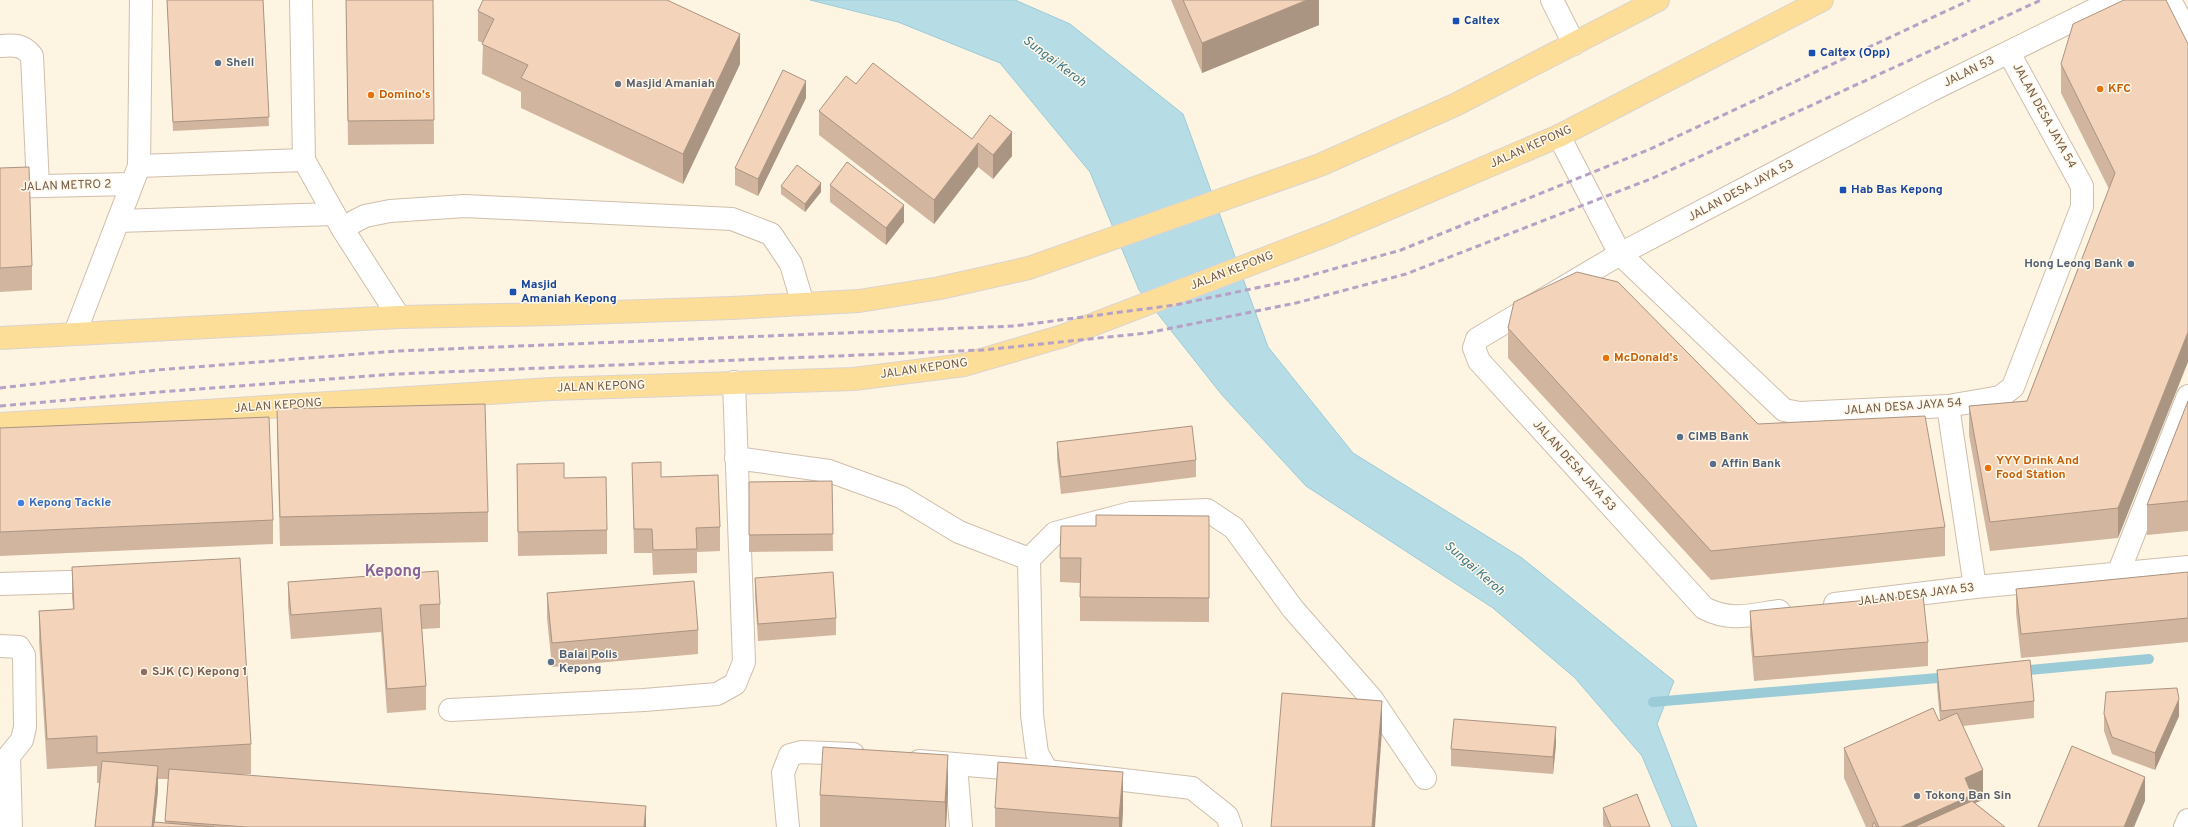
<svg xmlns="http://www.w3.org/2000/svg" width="2188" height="827" viewBox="0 0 2188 827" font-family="Overpass,sans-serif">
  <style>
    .water { fill: #b6dce6; stroke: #9ccbd8 }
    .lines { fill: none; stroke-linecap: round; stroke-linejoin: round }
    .stream { stroke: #9ccbd8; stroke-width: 10 }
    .minor-casing { stroke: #d0beac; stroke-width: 24 }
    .major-casing { stroke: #dbd4cf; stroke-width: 24 }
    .minor { stroke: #fff; stroke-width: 22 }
    .major { stroke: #fdde99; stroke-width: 22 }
    .rail { stroke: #b7a1c6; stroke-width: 3; stroke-dasharray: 6 4; stroke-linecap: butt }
    .wall { fill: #d1b59f; fill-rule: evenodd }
    .shaded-wall { fill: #aa9482 }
    .building { fill: #f3d3b9; stroke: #aa9482 }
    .transit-dot { fill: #1a4fb4; stroke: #fff8e9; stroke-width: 1.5 }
    .service-dot { fill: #5c6f8a; stroke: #fff8e9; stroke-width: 1.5 }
    .worship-dot { fill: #6b7280; stroke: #fff8e9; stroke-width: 1.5 }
    .food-dot { fill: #e8710a; stroke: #fff8e9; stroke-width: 1.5 }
    .shop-dot { fill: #3f7fe0; stroke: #fff8e9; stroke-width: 1.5 }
    .education-dot { fill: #8d6e63; stroke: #fff8e9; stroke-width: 1.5 }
    .labels { text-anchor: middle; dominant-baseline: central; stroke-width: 3; stroke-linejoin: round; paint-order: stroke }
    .transit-label { font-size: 12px; font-weight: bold; fill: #164399; stroke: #fff8e9; text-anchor: start }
    .service-label { font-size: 12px; font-weight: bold; fill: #4e5e75; stroke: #fff8e9; text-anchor: start }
    .street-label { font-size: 12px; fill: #755b48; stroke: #fff8e9 }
    .worship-label { font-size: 12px; font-weight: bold; fill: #5b616d; stroke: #fff8e9; text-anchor: start }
    .food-label { font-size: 12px; font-weight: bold; fill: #c56008; stroke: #fff8e9; text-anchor: start }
    .shop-label { font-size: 12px; font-weight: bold; fill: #366cbe; stroke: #fff8e9; text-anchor: start }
    .education-label { font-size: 12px; font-weight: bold; fill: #785e54; stroke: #fff8e9; text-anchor: start }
    .water-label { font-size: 13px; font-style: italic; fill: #417989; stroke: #fff8e9 }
    .district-label { font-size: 16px; font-weight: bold; fill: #8a6398; stroke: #fff8e9 }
  </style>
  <rect width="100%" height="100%" fill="#fdf4e2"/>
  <polygon class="water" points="810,0 1015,0 1070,24 1183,114 1268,347 1353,453 1522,558 1674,681 1657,724 1697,827 1672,827 1642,756 1575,678 1493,608 1306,486 1222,395 1139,290 1090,172 1000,63 898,22"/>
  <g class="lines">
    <g class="stream">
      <polyline points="2018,671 2149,659"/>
      <polyline points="1653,702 1950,677"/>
    </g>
    <defs>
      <g id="minor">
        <polyline points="301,0 304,160"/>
        <polyline points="1552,0 1574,44"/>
        <polyline points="2170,0 2188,34"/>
        <path d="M0,46C14,45 23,44 32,56L38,186"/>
        <polyline points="1559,136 1620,254 1784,410 1800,413 1948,406 2000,397 2013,387 2082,207 2082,186 2009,53"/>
        <polyline points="139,166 141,0"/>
        <polyline points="0,187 131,184"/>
        <polyline points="118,221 334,214"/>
        <polyline points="342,228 365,216 390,211 465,206 732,219 771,234 791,264 803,304"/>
        <polyline points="75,333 139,166 304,160 342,228 399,317"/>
        <polyline points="1948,406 1975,587"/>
        <polyline points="736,458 829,471 901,497 959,532 1029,559 1032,715 1037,753 1047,771 1192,788 1227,816 1231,827"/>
        <polyline points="1029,559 1055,533 1131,513 1207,510 1234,528 1293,609 1372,699 1425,778"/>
        <polyline points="2118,574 2188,396"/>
        <polyline points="0,584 101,581"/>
        <polyline points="1835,604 1975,587 2188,567"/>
        <path d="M1779,611C1750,615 1731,622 1704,608L1479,361L1474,348L1477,339L1620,254L1930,91L2114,0"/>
        <polyline points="0,646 19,647 24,655 25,727 22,740 9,756 11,827"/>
        <polyline points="450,710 644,700 717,694 735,684 744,662 734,382"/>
        <polyline points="919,761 1028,770"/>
        <polyline points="956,765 961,827"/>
        <polyline points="788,827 783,773 790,755 801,752 853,754"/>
        <polyline points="2185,827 2188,820"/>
      </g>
      <g id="major">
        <polyline points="0,338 399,317 554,314 732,308 859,301 940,288 1029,268 1320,165 1455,105 1658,0"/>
        <polyline points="0,424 551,389 854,379 964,365 1063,336 1329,234 1559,136 1822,0"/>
      </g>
    </defs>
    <use href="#minor" class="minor-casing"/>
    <use href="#major" class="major-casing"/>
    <use href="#minor" class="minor"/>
    <use href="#major" class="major"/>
    <g class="rail">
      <polyline points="0,388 157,370 397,351 1014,326 1175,305 1294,280 1401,250 1648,150 1970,0"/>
      <polyline points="0,406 159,392 396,374 983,350 1147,333 1296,303 1406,274 1653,178 2041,0"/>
    </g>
  </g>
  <g class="wall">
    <polygon points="167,0 263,0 269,126 173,131"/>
    <polygon points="346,0 433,0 434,144 348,145"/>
    <polygon points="1171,0 1319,0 1319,25 1202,73"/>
    <polygon points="2124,0 2118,538 1990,551 1969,435 1969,406 2027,401 2109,189 2061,93 2061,64"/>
    <polygon points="478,11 740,64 683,184 521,108 521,92 482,74 483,43 478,41"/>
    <polygon points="806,98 758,196 735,185 735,168"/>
    <polygon points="819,111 972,139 1012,156 993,179 978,167 934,224 819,135"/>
    <polygon points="0,168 32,266 32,290 0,292"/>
    <polygon points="830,185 904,222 886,245 830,202"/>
    <polygon points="781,186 821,192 805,212 781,194"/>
    <polygon points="1508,328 1758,424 1945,527 1945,556 1711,580 1508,358"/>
    <polygon points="2188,401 2188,531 2147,535 2147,505"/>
    <polygon points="277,409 488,512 488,542 280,546 277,439"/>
    <polygon points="0,428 273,520 273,544 0,556"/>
    <polygon points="1057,442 1196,460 1196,477 1061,494 1057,459"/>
    <polygon points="632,463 661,477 720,527 720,551 697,552 697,573 653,575 652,553 634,553"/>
    <polygon points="517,464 564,478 607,530 607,554 518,556"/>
    <polygon points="832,481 833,551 749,552 749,482"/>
    <polygon points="1209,516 1209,622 1080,621 1080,583 1060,582 1060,558 1096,526"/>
    <path d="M72,567L251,744V774L237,775L646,827H95L100,783H97V766L47,769L39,641V611L73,609L72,597ZM158,779H168L165,823L155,822L158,790Z"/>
    <polygon points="2188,572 2188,642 2021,658 2016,613 2016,589"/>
    <polygon points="755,578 836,618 836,635 758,641 755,595"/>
    <polygon points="288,582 440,604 440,628 422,629 426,686 426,710 387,713 381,632 291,639 288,606"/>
    <polygon points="547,593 698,630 698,654 552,667 547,618"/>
    <polygon points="1750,611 1928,642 1928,666 1754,681 1750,635"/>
    <polygon points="1937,670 2034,701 2034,718 1963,726 1983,800 1975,803 2005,827 1866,827 1844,778 1844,748 1940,720 1937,687"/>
    <polygon points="2104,714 2179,716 2155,770 2112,754 2104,731"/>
    <polygon points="1556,744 1553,774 1451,766 1451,749"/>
    <polygon points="948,792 946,827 820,827 820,795"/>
    <polygon points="995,808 1123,809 1122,827 995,827"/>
    <polygon points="1603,808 1650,827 1604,827 1603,825"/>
  </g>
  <g class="shaded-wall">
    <polygon points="1307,0 1319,0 1319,25 1202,73 1202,43"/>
    <polygon points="740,34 740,64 683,184 683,154"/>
    <polygon points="806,81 806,98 758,196 758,179"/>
    <polygon points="1012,132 1012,156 993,179 993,155"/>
    <polygon points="978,143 978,167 934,224 934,200"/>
    <polygon points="821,183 821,192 805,212 805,204"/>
    <polygon points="904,205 904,222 886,245 886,228"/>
    <polygon points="2188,332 2188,362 2118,538 2118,508"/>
    <polygon points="2179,699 2179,716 2155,770 2155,753"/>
    <polygon points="1382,701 1382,731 1375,827 1372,827"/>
    <polygon points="1556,727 1556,744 1553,774 1553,757"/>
    <polygon points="948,755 948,792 946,827 945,827 945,802"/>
    <polygon points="158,766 158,790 154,827 152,827"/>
    <polygon points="1983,770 1983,800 1972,804 1967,827 1901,827 1965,778"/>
    <polygon points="1123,772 1123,809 1122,827 1119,827 1119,818"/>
    <polygon points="2145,777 2145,801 2134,827 2124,827"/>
    <polygon points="646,806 646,827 644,827"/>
  </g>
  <g class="building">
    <polygon points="167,0 263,0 269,117 173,122"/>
    <polygon points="346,0 433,0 434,120 348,121"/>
    <polygon points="483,0 667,0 740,34 683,154 521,78 528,65 482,44 494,19 478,11"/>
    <polygon points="1183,0 1307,0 1202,43"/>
    <polygon points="2124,0 2166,0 2188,44 2188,332 2118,508 1990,522 1969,406 2027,401 2115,173 2061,64 2073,24"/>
    <polygon points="873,63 972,139 990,115 1012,132 993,155 978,143 934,200 819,111 846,76 856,84"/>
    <polygon points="783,70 806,81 758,179 735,168"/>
    <polygon points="847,162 904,205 886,228 830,185"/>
    <polygon points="797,165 821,183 805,204 781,186"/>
    <polygon points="29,167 32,266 0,268 0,168"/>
    <polygon points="1577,272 1618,282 1758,424 1925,416 1945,527 1711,551 1508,328 1514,302"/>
    <polygon points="2188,401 2188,501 2147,505"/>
    <polygon points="485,404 488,512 280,517 277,409"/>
    <polygon points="269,417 273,520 0,532 0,428"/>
    <polygon points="1192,426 1196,460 1061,477 1057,442"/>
    <polygon points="661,462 661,477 718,475 720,527 696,528 697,549 653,550 652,529 634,529 632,463"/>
    <polygon points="564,463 564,478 606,477 607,530 518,532 517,464"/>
    <polygon points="832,481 833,534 749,535 749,482"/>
    <polygon points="1096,515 1209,516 1209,598 1080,597 1081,558 1060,558 1061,526 1096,526"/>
    <polygon points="240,558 251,744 97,753 97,736 47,739 39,611 74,609 72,567"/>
    <polygon points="438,571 440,604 420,605 426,686 387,689 381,608 291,615 288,582"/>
    <polygon points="833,572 836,618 758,624 755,578"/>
    <polygon points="2188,572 2188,618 2021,634 2016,589"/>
    <polygon points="694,581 698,630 552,643 547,593"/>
    <polygon points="1923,595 1928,642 1754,657 1750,611"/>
    <polygon points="2030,660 2034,701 1941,711 1937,670"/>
    <polygon points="2177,688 2179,699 2155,753 2112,737 2104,714 2106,692"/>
    <polygon points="1282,693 1382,701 1372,827 1271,827"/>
    <polygon points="1933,708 1939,721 1957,713 1983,770 1965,778 1972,795 1901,827 1879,827 1844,748"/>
    <polygon points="1454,719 1556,727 1553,757 1451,749"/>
    <polygon points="2072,746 2145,777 2124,827 2038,827"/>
    <polygon points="823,747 948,755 945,802 820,795"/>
    <polygon points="102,761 158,766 152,827 95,827"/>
    <polygon points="998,762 1123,772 1119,818 995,808"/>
    <polygon points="169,769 646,806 644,827 246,827 165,821"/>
    <polygon points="1637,794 1650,827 1611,827 1603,808"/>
    <polygon points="1972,801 2005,827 1914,827"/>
    <polygon points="154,822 214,827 153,827"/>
    <polygon points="1874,822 1877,827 1872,827"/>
  </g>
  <g class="transit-dot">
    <rect x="1452" y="17" width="8" height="8" rx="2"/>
    <rect x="1808" y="49" width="8" height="8" rx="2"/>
    <rect x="1839" y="186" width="8" height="8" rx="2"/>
    <rect x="509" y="288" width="8" height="8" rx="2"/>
  </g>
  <g class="service-dot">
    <circle cx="218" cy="63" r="4"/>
    <circle cx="2131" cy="264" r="4"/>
    <circle cx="1680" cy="437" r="4"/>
    <circle cx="1713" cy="464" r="4"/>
    <circle cx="551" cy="662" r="4"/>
  </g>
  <g class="worship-dot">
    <circle cx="618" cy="84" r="4"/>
    <circle cx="1917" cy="796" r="4"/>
  </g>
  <g class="food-dot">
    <circle cx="2100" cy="89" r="4"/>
    <circle cx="371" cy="95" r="4"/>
    <circle cx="1606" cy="358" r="4"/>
    <circle cx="1988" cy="468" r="4"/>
  </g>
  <circle class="shop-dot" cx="21" cy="503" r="4"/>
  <circle class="education-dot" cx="144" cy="672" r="4"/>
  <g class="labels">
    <g class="transit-label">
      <text x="1464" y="21">Caltex</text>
      <text x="1820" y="53">Caltex (Opp)</text>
      <text x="1851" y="190">Hab Bas Kepong</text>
      <text x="521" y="285">Masjid<tspan x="521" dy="14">Amaniah Kepong</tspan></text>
    </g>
    <g class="service-label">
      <text x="226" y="63">Shell</text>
      <text x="2123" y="264" text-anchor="end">Hong Leong Bank</text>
      <text x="1688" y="437">CIMB Bank</text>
      <text x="1721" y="464">Affin Bank</text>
      <text x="559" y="655">Balai Polis<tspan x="559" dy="14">Kepong</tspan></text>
    </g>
    <g class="street-label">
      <text transform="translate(1969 72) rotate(-26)">JALAN 53</text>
      <text transform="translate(2044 116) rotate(61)">JALAN DESA JAYA 54</text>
      <text transform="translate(1531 147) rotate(-24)">JALAN KEPONG</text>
      <text transform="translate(66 186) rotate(-2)">JALAN METRO 2</text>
      <text transform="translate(1741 191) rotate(-28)">JALAN DESA JAYA 53</text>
      <text transform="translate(1232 271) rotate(-21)">JALAN KEPONG</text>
      <text transform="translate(924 369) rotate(-8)">JALAN KEPONG</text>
      <text transform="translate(601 387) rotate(-2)">JALAN KEPONG</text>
      <text transform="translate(278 406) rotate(-4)">JALAN KEPONG</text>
      <text transform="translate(1903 407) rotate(-4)">JALAN DESA JAYA 54</text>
      <text transform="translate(1574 466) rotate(48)">JALAN DESA JAYA 53</text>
      <text transform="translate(1916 595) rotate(-7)">JALAN DESA JAYA 53</text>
    </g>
    <g class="worship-label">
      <text x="626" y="84">Masjid Amaniah</text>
      <text x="1925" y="796">Tokong Ban Sin</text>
    </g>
    <g class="food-label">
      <text x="2108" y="89">KFC</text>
      <text x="379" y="95">Domino's</text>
      <text x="1614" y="358">McDonald's</text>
      <text x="1996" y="461">YYY Drink And<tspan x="1996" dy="14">Food Station</tspan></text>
    </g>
    <g class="shop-label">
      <text x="29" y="503">Kepong Tackle</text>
    </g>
    <g class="education-label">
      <text x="152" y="672">SJK (C) Kepong 1</text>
    </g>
    <g class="water-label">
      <text transform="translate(1054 62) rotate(37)">Sungai Keroh</text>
      <text transform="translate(1474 569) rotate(41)">Sungai Keroh</text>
    </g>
    <g class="district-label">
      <text x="393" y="572">Kepong</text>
    </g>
  </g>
</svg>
